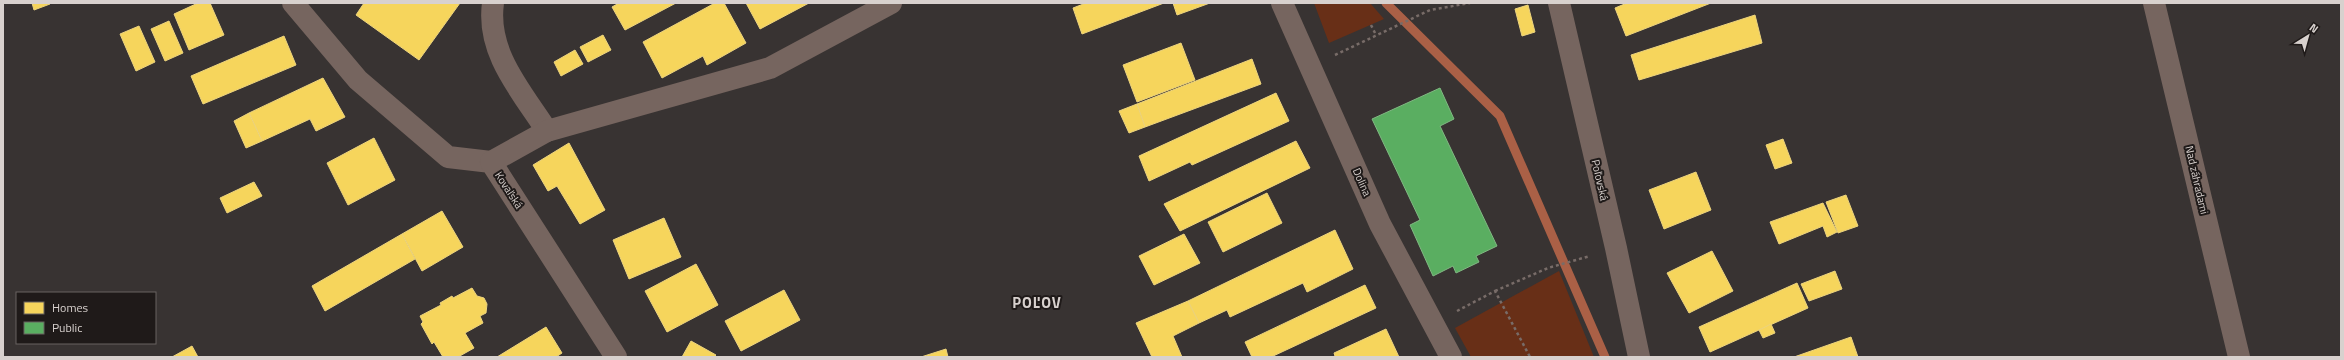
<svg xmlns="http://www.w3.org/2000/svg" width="2344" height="360" viewBox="0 0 2344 360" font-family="'Titillium Web',sans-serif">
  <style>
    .green { fill: #682f17 }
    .homes { fill: #f6d55c; stroke: #edd47e }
    .public { fill: #5aae61; stroke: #80b882 }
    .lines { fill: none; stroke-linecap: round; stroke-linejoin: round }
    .stream { stroke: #aa6046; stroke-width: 9 }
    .path { stroke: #786c68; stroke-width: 2.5; stroke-dasharray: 3 3; stroke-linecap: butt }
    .minor { stroke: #76655f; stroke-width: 22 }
    .labels { text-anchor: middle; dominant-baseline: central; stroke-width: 4; stroke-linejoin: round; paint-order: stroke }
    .street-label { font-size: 11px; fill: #d8d1ce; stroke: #1f1a19 }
    .district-label { font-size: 15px; font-weight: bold; letter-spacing: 1px; fill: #d8d1ce; stroke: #1f1a19 }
  </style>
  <rect width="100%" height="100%" fill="#383332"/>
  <g class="green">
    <polygon points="1314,3 1370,3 1384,19 1329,43"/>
    <polygon points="1559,271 1594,357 1471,357 1455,328"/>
  </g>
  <g class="homes">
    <polygon points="32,3 50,3 50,4 34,10"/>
    <polygon points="198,3 210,3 224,35 189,50 174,14"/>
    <polygon points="364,3 460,3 419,60 356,15"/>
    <polygon points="619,3 676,3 625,30 612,7"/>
    <polygon points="715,3 724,3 746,43 707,65 703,56 662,78 643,42"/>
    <polygon points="746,3 809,3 760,29"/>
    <polygon points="1086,3 1164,3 1082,34 1073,8"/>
    <polygon points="1173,3 1210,3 1177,15"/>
    <polygon points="1627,3 1711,3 1626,36 1615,8"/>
    <polygon points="1528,5 1535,32 1522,36 1515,9"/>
    <polygon points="1755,15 1762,43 1639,80 1631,55"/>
    <polygon points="169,21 183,53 165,61 151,29"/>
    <polygon points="139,26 155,62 136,71 120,34"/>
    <polygon points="603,35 611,50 588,62 580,47"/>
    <polygon points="284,36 296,65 203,104 191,76"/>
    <polygon points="1181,43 1195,80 1137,102 1123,65"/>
    <polygon points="575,50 583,64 561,76 554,62"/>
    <polygon points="1252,59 1261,84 1145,127 1137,104"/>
    <polygon points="323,78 345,117 316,131 310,119 262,141 249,113"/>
    <polygon points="1276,93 1289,121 1192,165 1190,162 1149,181 1139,156"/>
    <polygon points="1137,104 1145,127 1129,133 1119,111"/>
    <polygon points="249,113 262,141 246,148 234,121"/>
    <polygon points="374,138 395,180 348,205 327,163"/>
    <polygon points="1783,139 1792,163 1775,169 1766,145"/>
    <polygon points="1296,141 1310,168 1180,231 1164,204"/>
    <polygon points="569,143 605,210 580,224 557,186 548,191 533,165"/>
    <polygon points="1696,172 1711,210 1664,229 1649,190"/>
    <polygon points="254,182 262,196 227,213 220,198"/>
    <polygon points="1267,193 1282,223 1223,252 1208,222"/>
    <polygon points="1846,195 1858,226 1838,233 1826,202"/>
    <polygon points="1823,203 1837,232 1827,237 1823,226 1779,244 1770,222"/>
    <polygon points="442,211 463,247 422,271 402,234"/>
    <polygon points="664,218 681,257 629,279 613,240"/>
    <polygon points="1335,230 1353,269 1307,292 1303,283 1230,317 1227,310 1199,323 1188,301"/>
    <polygon points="402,234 415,259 325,311 312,286"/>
    <polygon points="1184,234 1200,263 1154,285 1139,256"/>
    <polygon points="1712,251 1733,291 1689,313 1667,273"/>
    <polygon points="696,264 718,305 667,332 645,291"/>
    <polygon points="1835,271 1842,289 1809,301 1801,284"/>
    <polygon points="1797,283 1808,308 1710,352 1699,327"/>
    <polygon points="1365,285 1376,308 1271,357 1252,357 1245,342"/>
    <polygon points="472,288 477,296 484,298 487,304 486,313 480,316 483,323 465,333 474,348 458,357 443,357 434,342 432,344 421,324 423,322 420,316 441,305 440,303 452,296 453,298"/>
    <polygon points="784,290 800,320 741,351 725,321"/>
    <polygon points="1188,301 1199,323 1173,336 1182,357 1152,357 1136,323"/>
    <polygon points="1771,324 1775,333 1763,338 1759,330"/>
    <polygon points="546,327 562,353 556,357 497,357"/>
    <polygon points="1386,329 1399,357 1332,357 1335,356 1334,353"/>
    <polygon points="1851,337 1858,357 1794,357"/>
    <polygon points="691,341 716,355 714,357 682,357"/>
    <polygon points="192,346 198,357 172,357"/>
    <polygon points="946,349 948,357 921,357"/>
  </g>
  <polygon class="public" points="1440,88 1454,119 1440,126 1497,246 1476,256 1479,262 1456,273 1453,266 1433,276 1410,225 1420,220 1372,119"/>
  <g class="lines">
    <polyline class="stream" points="1386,3 1500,116 1605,357"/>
    <g class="path">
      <polyline points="1371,25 1376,35"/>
      <polyline points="1335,55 1430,10 1470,3"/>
      <polyline points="1495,291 1548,268 1590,256"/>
      <polyline points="1457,311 1495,291 1530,357"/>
    </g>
    <g class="minor">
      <polyline points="293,3 358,80 448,157 491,162 616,357"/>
      <path d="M493,3C486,53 522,92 547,131"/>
      <polyline points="1282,3 1380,224 1451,357"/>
      <polyline points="1559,3 1616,248 1639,357"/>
      <polyline points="2154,3 2239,357"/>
      <polyline points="491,162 547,131 770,68 891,3"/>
    </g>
  </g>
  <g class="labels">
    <g class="street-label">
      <text transform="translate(1600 180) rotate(77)">Poľovská</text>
      <text transform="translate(2197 180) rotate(77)">Nad záhradami</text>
      <text transform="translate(1362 182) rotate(66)">Dolina</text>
      <text transform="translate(509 190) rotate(57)">Kovaľská</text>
    </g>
    <g class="district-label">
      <text x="1037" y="302">POĽOV</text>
    </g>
  </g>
  <rect width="2344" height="360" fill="none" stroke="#d8d1ce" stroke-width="8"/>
  <rect x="16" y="292" width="140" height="52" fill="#1f1a19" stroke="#696361"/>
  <rect x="24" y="302" width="20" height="12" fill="#f6d55c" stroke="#696361"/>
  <text x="52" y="312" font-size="12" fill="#d8d1ce">Homes</text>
  <rect x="24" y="322" width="20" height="12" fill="#5aae61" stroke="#696361"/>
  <text x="52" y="332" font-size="12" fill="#d8d1ce">Public</text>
  <g transform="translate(2308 36) rotate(37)" stroke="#1f1a19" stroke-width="3" paint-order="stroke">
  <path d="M0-3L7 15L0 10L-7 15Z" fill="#d8d1ce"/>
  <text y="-6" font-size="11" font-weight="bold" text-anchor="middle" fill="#d8d1ce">N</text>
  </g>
</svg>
